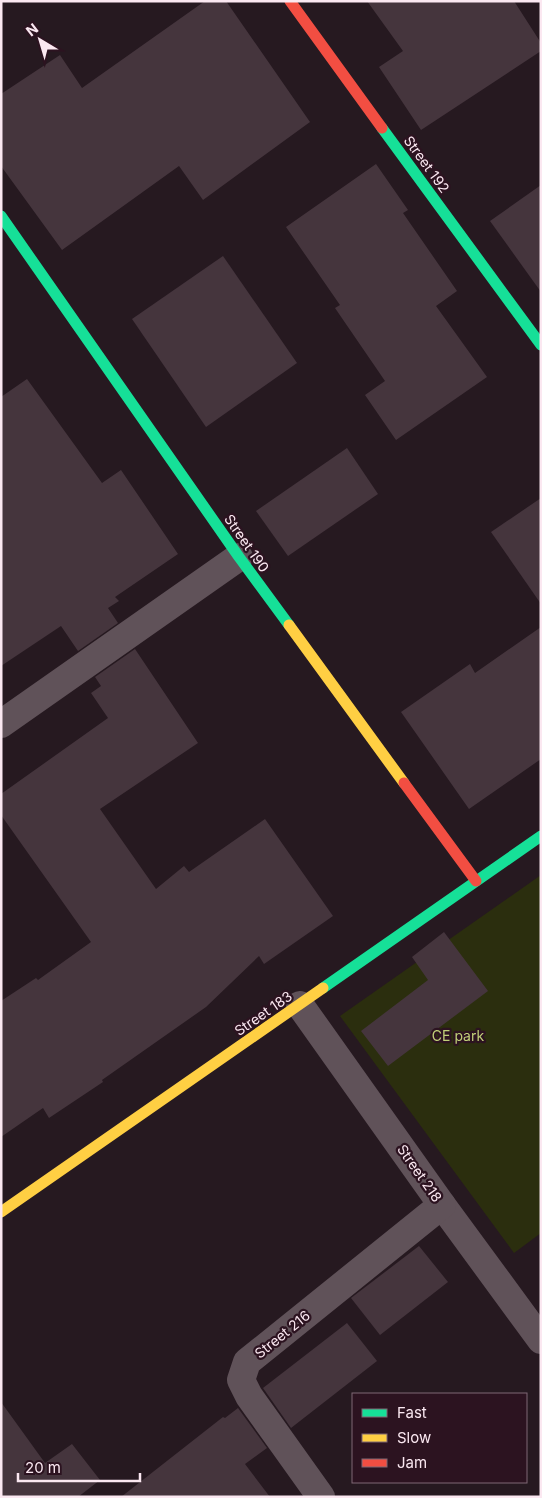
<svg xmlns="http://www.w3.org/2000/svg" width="542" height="1498" viewBox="0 0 542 1498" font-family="Inter,sans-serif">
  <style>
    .green { fill: #2b2e0e }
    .building { fill: #45353d }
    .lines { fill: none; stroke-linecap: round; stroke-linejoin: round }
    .street { stroke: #605259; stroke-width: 28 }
    .fast { stroke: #16e098; stroke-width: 11 }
    .slow { stroke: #ffcf43; stroke-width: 11 }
    .jam { stroke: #f24e42; stroke-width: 11 }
    .labels { text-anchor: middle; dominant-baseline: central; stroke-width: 4.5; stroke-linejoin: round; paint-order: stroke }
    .street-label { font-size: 14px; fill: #fbe8f1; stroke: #2c1320 }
    .park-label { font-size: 14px; fill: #c0cf78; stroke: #2c1320 }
  </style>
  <rect width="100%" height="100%" fill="#261920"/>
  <polygon class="green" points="541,875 541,1233 514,1253 340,1016"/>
  <g class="building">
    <polygon points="205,1 226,1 310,122 203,200 179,166 62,250 1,166 1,94 60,55 82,88"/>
    <polygon points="367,1 514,1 541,43 541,51 421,130 379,67 403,51"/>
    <polygon points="376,164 408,210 403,213 457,291 436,306 487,377 396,440 365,395 385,381 335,308 340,305 286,227"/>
    <polygon points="541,185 541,292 490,221"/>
    <polygon points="223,256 297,363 206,427 132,319"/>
    <polygon points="27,379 102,483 121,470 178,554 115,597 119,601 108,608 118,623 78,651 61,626 1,666 1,397"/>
    <polygon points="347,448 378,494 288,556 256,511"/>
    <polygon points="541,498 541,604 491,532"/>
    <polygon points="541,627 541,759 469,809 401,712 470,664 475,673"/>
    <polygon points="135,649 198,743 100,809 156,889 184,866 189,872 265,819 333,916 264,964 259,956 206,1007 102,1080 103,1082 49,1118 43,1108 1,1137 1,1001 36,978 38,980 91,942 1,815 1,794 108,718 91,693 101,686 95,677"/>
    <polygon points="444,932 488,991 388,1066 361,1031 428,980 412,957"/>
    <polygon points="419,1246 448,1282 380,1335 351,1298"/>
    <polygon points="347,1323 377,1361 291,1428 263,1388"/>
    <polygon points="1,1402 45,1463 72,1444 100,1480 78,1497 1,1497"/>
    <polygon points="238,1408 267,1448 245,1464 270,1497 121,1497 223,1417 225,1418"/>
  </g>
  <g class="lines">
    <g class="street">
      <polyline points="1,724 239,557"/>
      <polyline points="300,1005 442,1205 541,1340"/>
      <polyline points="321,1497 249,1396 241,1380 247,1362 442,1205"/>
    </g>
    <g class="fast">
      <polyline points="382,128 541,345"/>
      <polyline points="1,216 239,557 289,625"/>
      <polyline points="323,988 541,836"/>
    </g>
    <g class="slow">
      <polyline points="289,625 404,783"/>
      <polyline points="1,1212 323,988"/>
    </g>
    <g class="jam">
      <polyline points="290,1 382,128"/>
      <polyline points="404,783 476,881"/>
    </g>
  </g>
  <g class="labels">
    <g class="street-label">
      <text transform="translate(427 164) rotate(54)">Street 192</text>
      <text transform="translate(247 543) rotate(55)">Street 190</text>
      <text transform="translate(263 1013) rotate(-35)">Street 183</text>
      <text transform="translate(420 1173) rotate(55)">Street 218</text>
      <text transform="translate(282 1334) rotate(-39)">Street 216</text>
    </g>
    <g class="park-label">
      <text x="458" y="1035">CE park</text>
    </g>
  </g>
  <rect width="542" height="1498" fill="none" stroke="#fbe8f1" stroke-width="5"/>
  <rect x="352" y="1393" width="175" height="90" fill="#2c1320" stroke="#7f6874"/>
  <rect x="362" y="1409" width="25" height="8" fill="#16e098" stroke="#7f6874"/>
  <text x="397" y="1418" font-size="15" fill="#fbe8f1">Fast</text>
  <rect x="362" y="1434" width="25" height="8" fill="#ffcf43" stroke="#7f6874"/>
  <text x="397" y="1443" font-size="15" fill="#fbe8f1">Slow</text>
  <rect x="362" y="1459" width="25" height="8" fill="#f24e42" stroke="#7f6874"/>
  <text x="397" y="1468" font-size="15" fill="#fbe8f1">Jam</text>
  <g transform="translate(40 40) rotate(322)" stroke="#2c1320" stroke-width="4" paint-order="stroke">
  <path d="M0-4L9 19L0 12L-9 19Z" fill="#fbe8f1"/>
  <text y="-8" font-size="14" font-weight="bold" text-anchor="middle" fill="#fbe8f1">N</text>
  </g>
  <path d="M18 1473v8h122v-8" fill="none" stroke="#fbe8f1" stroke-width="2.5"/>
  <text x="25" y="1473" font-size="15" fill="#fbe8f1" stroke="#2c1320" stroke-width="4" paint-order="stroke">20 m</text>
</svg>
